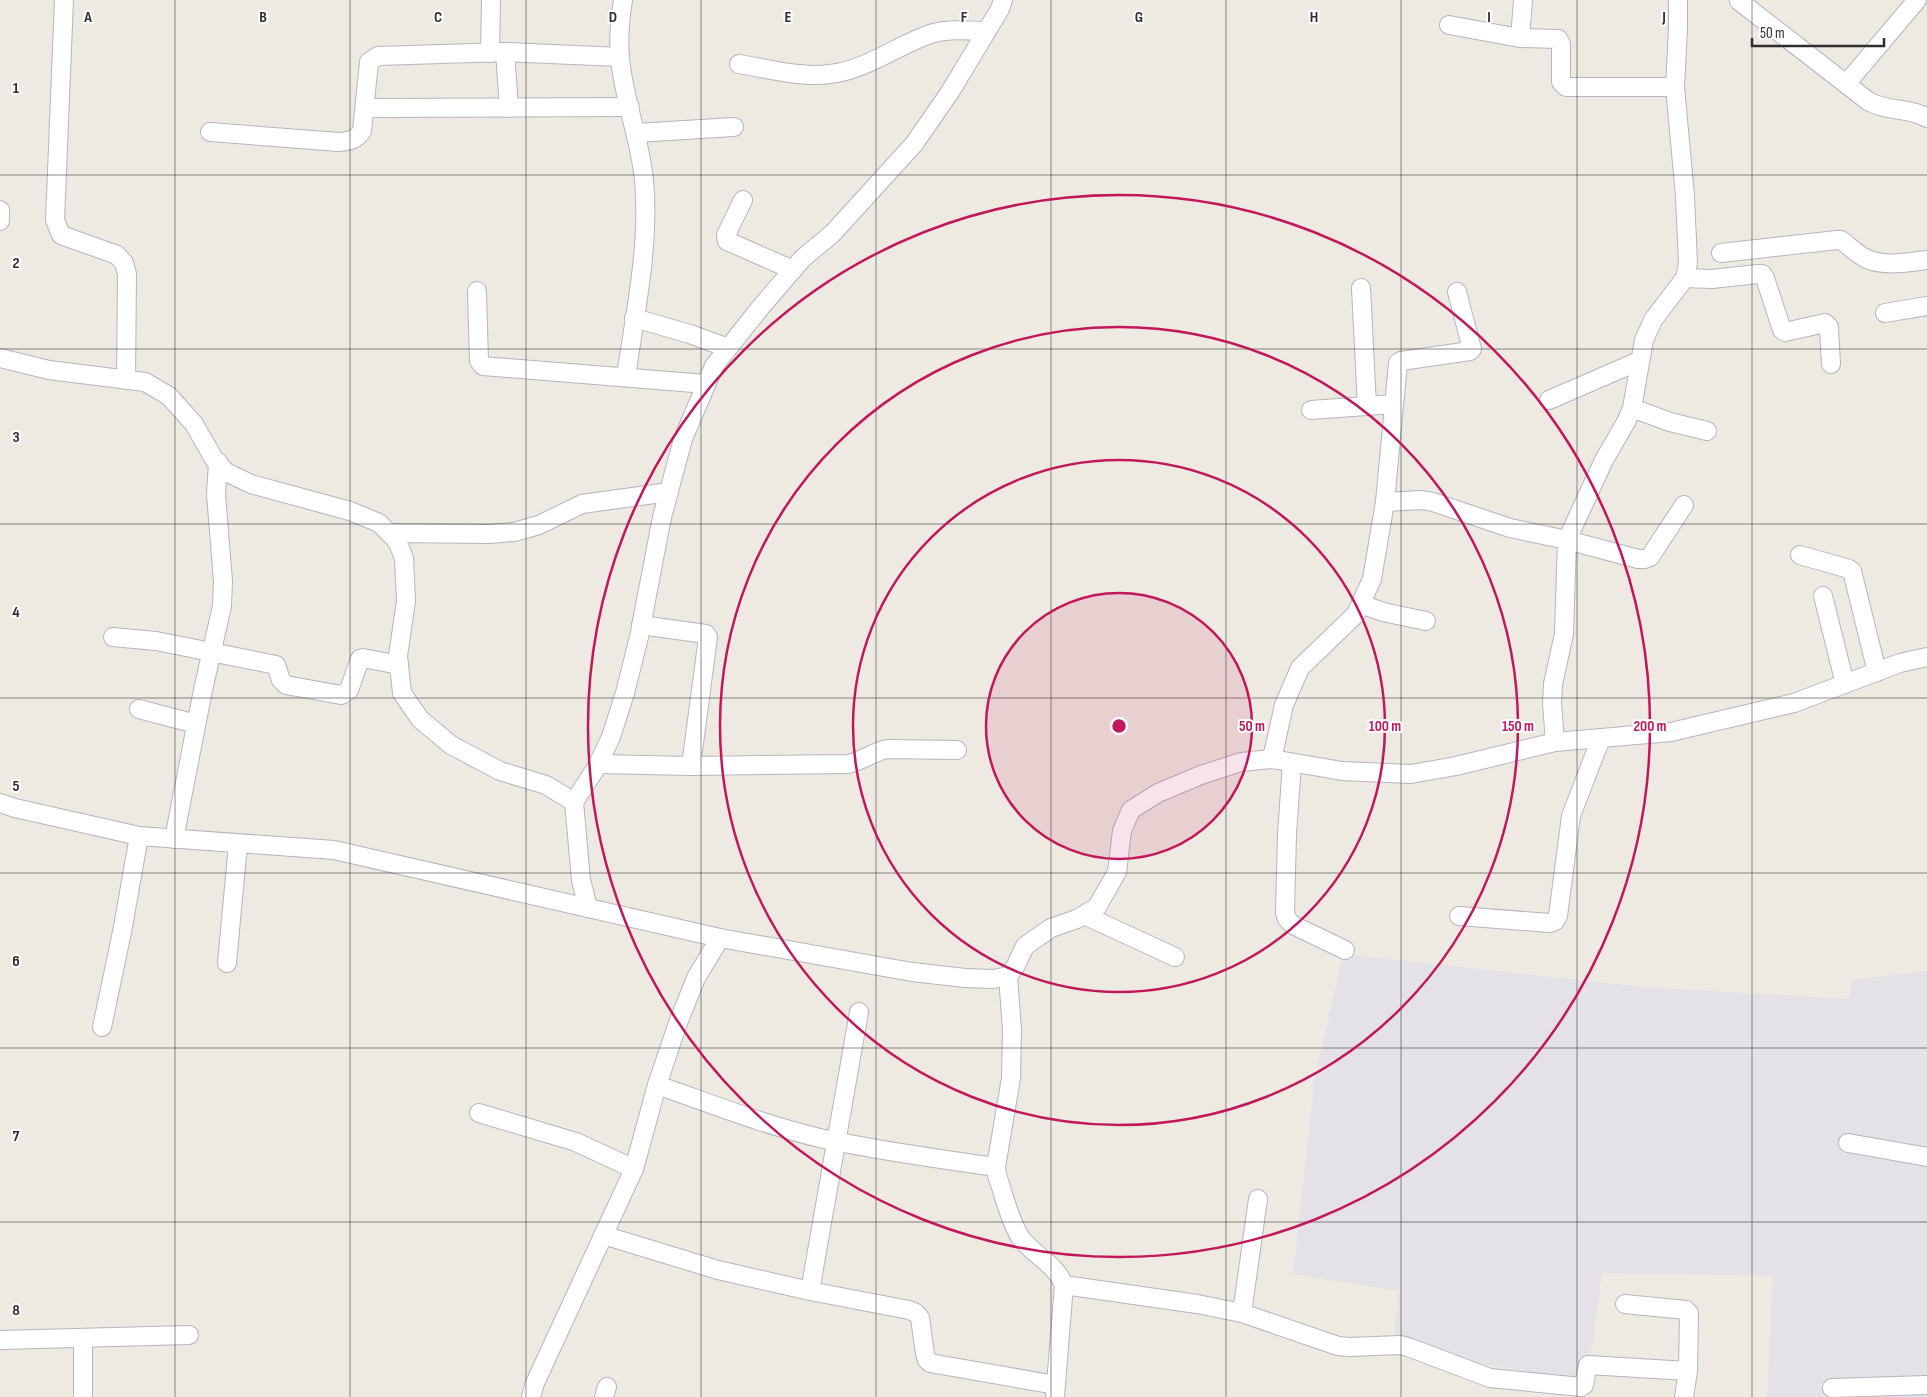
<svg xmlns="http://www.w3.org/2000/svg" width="1927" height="1397" viewBox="0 0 1927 1397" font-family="'Sofia Sans Condensed',sans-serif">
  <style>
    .industrial { fill: #e4e1e7 }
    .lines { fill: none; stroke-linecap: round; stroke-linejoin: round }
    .minor-casing { stroke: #b4b5c0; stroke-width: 20 }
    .minor { stroke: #fff; stroke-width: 18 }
    .grid { fill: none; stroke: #2e2e2e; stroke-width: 1; stroke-opacity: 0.55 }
    .ring { fill: none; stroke: #c2185b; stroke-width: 2.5 }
    .grid-label { font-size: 16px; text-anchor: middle; font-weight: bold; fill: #2e2e2e; stroke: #fff; stroke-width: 4; stroke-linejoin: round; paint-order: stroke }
    .centre { fill: #c2185b; stroke: #fff; stroke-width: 2.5 }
    .ring-label { font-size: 15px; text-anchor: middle; font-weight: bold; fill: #c2185b; stroke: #fff; stroke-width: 4; stroke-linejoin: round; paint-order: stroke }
  </style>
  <rect width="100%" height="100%" fill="#eeeae1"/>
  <polygon class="industrial" points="1343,954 1643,987 1849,999 1851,980 1927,971 1927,1397 1767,1397 1773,1276 1602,1273 1587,1383 1393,1348 1399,1291 1293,1274 1315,1078"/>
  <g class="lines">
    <defs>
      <g id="minor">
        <polyline points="64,0 55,220 61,235 117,255 124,263 127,274 126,380"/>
        <path d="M623,0C620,19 618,38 620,57C623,98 640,138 644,180C650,245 635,313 626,377"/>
        <path d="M1739,1L1868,101C1886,112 1910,107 1927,118"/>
        <polyline points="1449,25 1520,38 1558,39 1561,44 1561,82 1566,87 1675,87"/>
        <polyline points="1520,38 1523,0"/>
        <polyline points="505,52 509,108"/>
        <polyline points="490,53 491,0"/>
        <path d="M739,64C769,69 801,78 830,74C866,70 896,46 930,34C948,28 967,31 987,31"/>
        <polyline points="1846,84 1917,0"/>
        <polyline points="365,108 630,107"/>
        <path d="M210,132L339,142C350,141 356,140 362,131L369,62L378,56L505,52L620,57"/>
        <polyline points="636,133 734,127"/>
        <polyline points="743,200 726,235 727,241 793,270"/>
        <polyline points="0,210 0,221"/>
        <path d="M1721,253L1837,240H1841C1849,246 1858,255 1867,259C1886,267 1908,262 1927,260"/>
        <polyline points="1685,278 1712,279 1757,274 1762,274 1765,278 1782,330 1785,332 1825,323 1829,327 1831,364"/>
        <polyline points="1361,288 1367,406"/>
        <polyline points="477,291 479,361 483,366 706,384"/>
        <polyline points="1885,313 1927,306"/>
        <polyline points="634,318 690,334 728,348"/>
        <polyline points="0,358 49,370 145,382 169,396 194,424 214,459 226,472 251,484 350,511 379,523 397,541 404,558 406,601 398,656 402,693 420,719 451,745 500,771 546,785 574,802"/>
        <polyline points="1549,400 1639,361"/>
        <polyline points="1632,408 1670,422 1707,431"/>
        <polyline points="1311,410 1394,404"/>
        <polyline points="1385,502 1422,500 1433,502 1510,528 1567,540 1638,559 1645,559 1650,557 1684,505"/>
        <polyline points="389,533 490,534 514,532 539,525 582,504 669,492"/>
        <polyline points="1800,555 1849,569 1852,571 1877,672"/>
        <polyline points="1823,596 1845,684"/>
        <polyline points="1361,604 1383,612 1426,621"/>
        <polyline points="641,625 706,634 708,637 691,766"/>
        <polyline points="113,637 156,641 276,665 281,680 286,685 341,695 349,690 360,659 363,658 399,665"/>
        <polyline points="139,709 196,724"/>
        <polyline points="1555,742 1552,703 1553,684 1564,634 1567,540 1604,460 1626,422 1632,408 1644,340 1653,320 1685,278 1688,263 1685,196 1675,87 1678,29 1678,0"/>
        <polyline points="1272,759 1284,705 1300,668 1356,614 1372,579 1385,502 1398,363 1401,361 1470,351 1472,349 1457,292"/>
        <polyline points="1292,763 1287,834 1285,913 1287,919 1293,925 1345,950"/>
        <path d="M598,764L691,766L848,764C862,761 873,752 887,749L957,750"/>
        <polyline points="0,803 15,808 139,836 334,850 720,938 912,972 965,978 993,979 1008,976 1015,967 1025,946 1051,928 1077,919 1097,907 1117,872 1122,831 1131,810 1158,793 1201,775 1241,762 1272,759 1342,771 1411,774 1456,766 1555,742 1671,732 1794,703 1900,663 1927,657"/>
        <polyline points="174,839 203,690 222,606 223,581 216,494 218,462"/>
        <polyline points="588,908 581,880 574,802 596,768 611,737 625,693 639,637 662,517 683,439 714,366 760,308 803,258 832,234 914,144 950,92 1000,9 1003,0"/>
        <polyline points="1084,915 1175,957"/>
        <polyline points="1459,916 1550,923 1555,921 1558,916 1571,816 1601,738"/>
        <polyline points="227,963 238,844"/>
        <path d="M1008,976L1012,1030L1011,1078L996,1167L997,1175C1004,1195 1009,1219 1020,1237C1033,1255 1056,1264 1064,1285L1055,1396"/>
        <polyline points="102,1027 122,932 139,836"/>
        <path d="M657,1085C712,1104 767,1126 824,1139C881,1151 938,1159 996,1167"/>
        <polyline points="479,1113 576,1142 634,1169"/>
        <polyline points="1848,1143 1927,1157"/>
        <polyline points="603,1235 718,1270 810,1291 909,1310 916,1313 920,1318 925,1354 927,1360 930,1363 1056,1385"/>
        <polyline points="1064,1285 1197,1304 1242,1313 1338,1346 1349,1347 1400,1345 1408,1347 1490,1378 1581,1387 1584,1385 1588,1365 1688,1371"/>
        <polyline points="810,1291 859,1012"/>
        <polyline points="1625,1304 1686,1310 1689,1313 1688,1371 1684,1397"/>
        <polyline points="1242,1313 1258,1199"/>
        <polyline points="0,1340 189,1335"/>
        <polyline points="1832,1388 1927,1385"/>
        <polyline points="83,1397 83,1338"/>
        <polyline points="531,1397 535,1383 634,1169 657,1085 678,1023 696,978 720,938"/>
        <polyline points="604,1397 607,1387"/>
      </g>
    </defs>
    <use href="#minor" class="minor-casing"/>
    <use href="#minor" class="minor"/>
  </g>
  <path class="grid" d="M175,0V1397M350,0V1397M526,0V1397M701,0V1397M876,0V1397M1051,0V1397M1226,0V1397M1401,0V1397M1577,0V1397M1752,0V1397M0,175H1927M0,349H1927M0,524H1927M0,698H1927M0,873H1927M0,1048H1927M0,1222H1927"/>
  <circle cx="1119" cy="726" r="133" fill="#c2185b" fill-opacity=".12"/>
  <g class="ring">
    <circle cx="1119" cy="726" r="133"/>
    <circle cx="1119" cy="726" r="266"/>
    <circle cx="1119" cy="726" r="399"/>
    <circle cx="1119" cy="726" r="531"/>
  </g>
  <g class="grid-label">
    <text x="88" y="22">A</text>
    <text x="263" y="22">B</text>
    <text x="438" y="22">C</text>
    <text x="613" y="22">D</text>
    <text x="788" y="22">E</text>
    <text x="964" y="22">F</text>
    <text x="1139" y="22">G</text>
    <text x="1314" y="22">H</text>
    <text x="1489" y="22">I</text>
    <text x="1664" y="22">J</text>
    <text x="16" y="93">1</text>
    <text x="16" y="268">2</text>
    <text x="16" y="442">3</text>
    <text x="16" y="617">4</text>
    <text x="16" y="791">5</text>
    <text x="16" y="966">6</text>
    <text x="16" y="1141">7</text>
    <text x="16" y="1315">8</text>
  </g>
  <circle cx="1119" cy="726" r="8" class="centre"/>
  <g class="ring-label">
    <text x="1252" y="731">50 m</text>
    <text x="1385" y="731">100 m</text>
    <text x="1518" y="731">150 m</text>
    <text x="1650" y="731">200 m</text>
  </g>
  <path d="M1752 38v8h132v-8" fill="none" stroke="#2e2e2e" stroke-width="2.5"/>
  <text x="1760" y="38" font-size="15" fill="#2e2e2e" stroke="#ffffff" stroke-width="4" paint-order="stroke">50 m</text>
</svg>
